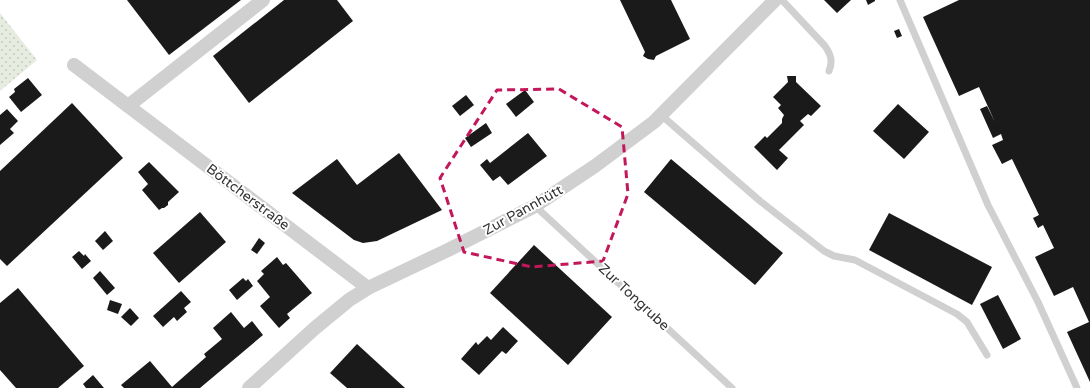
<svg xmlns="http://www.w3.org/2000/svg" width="1090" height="388" viewBox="0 0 1090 388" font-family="'Varela Round',sans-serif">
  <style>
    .grass { fill: url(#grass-dots) }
    .building { fill: #1a1a1a }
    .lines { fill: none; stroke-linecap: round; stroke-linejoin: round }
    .lane { stroke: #d0d0d0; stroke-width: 7 }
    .street { stroke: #d0d0d0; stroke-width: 14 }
    .marked { fill: none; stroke: #c2185b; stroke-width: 3; stroke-dasharray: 8 5; stroke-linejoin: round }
    .labels { text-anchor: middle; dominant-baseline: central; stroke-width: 4; stroke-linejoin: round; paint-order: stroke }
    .street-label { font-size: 14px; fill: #333; stroke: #fff }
  </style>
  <defs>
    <pattern id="grass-dots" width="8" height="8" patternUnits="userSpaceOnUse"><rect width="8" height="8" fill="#e6ecdf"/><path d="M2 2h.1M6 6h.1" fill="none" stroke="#c6cbc0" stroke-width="1.8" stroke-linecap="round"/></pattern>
  </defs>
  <rect width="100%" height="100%" fill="#fff"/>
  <polygon class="grass" points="0,13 37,60 0,91"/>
  <g class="building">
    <polygon points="127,0 241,0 169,55"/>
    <polygon points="284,0 337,0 353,21 249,103 213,56"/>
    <polygon points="620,0 671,0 690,39 656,56 654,60 648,59 643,56 645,52"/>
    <polygon points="824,0 851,0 837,13"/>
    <polygon points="866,0 875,0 875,1 868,5"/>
    <polygon points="959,0 1090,0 1090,382 1067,332 1089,322 1073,287 1054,296 1035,257 1054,248 1043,225 1038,228 1033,218 1039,215 1012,159 1002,164 992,145 1003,140 1001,134 993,138 980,109 987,106 995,122 979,87 959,96 923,17"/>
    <polygon points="899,29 902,36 897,38 894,31"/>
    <polygon points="787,76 796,76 796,82 821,106 811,116 808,114 800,121 804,125 779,150 788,158 777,170 754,147 765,136 767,138 782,123 782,119 784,115 778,108 781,105 773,97 788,82"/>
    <polygon points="28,78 42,95 21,112 9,97 15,92 14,89"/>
    <polygon points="525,90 534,102 516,117 506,104"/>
    <polygon points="466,95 474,105 460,116 452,106"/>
    <polygon points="72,103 123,158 7,266 0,259 0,171"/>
    <polygon points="898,104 929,132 904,159 873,131"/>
    <polygon points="7,109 18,121 10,129 14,133 0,145 0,115"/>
    <polygon points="486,123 492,133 471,147 465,138"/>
    <polygon points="528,133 547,156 508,185 500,176 493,181 480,165 487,159 490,163"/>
    <polygon points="399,153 442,210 377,241 363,243 354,240 292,193 337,159 357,185"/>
    <polygon points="671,159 783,253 755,285 644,192"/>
    <polygon points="149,162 179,192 168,202 168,205 164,208 162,208 159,210 142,190 148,184 138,172"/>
    <polygon points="200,212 226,242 179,283 153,253"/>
    <polygon points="889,213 992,267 972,305 869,250"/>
    <polygon points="105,231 113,241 103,250 95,241"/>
    <polygon points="259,238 265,243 257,254 251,250"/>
    <polygon points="534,245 612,317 568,365 490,293"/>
    <polygon points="79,251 84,256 85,254 91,261 82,269 72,257"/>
    <polygon points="277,257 283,265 286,263 312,293 287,314 290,318 279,328 260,306 270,297 257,281 264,274 261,271"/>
    <polygon points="100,271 115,288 107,295 93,278"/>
    <polygon points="243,278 246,281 248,279 253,286 237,300 229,290"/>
    <polygon points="18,288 84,366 58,388 16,388 0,370 0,303"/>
    <polygon points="181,291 191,302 184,308 187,312 177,321 174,317 163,327 153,316"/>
    <polygon points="998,295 1021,339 1003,349 980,304"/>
    <polygon points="110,300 122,304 118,314 107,310"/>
    <polygon points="130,308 139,318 131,326 121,317"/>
    <polygon points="231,312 244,328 252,321 263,335 200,388 124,388 121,385 150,361 172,387 206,357 204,354 222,339 213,328"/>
    <polygon points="503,327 518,341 506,354 502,351 479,375 461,359 476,342 478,345 487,336 491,340"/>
    <polygon points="357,344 405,388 347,388 330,373"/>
    <polygon points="93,375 104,388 86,388 83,384"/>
  </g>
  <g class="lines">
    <g class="lane">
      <path d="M782,0L825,46C831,55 833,61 829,71"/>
      <polyline points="900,0 988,205 1038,302 1077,388"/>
      <polyline points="661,115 760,201 824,251 834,256 855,260 957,314 967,322 987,355"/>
      <polyline points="535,206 732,388"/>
    </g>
    <g class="street">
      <polyline points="74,65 368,288"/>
      <polyline points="128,106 263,0"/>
      <polyline points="249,388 315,328 349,300 368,288 448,250 535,206 595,166 654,122 775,0"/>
    </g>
  </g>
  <path class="marked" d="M559,89L622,127L628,194L603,261L532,267L464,252L440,178L497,90Z"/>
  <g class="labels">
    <g class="street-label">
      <text transform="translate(248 197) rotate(37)">Böttcherstraße</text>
      <text transform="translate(523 210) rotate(-29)">Zur Pannhütt</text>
      <text transform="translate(634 297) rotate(43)">Zur Tongrube</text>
    </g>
  </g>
</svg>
